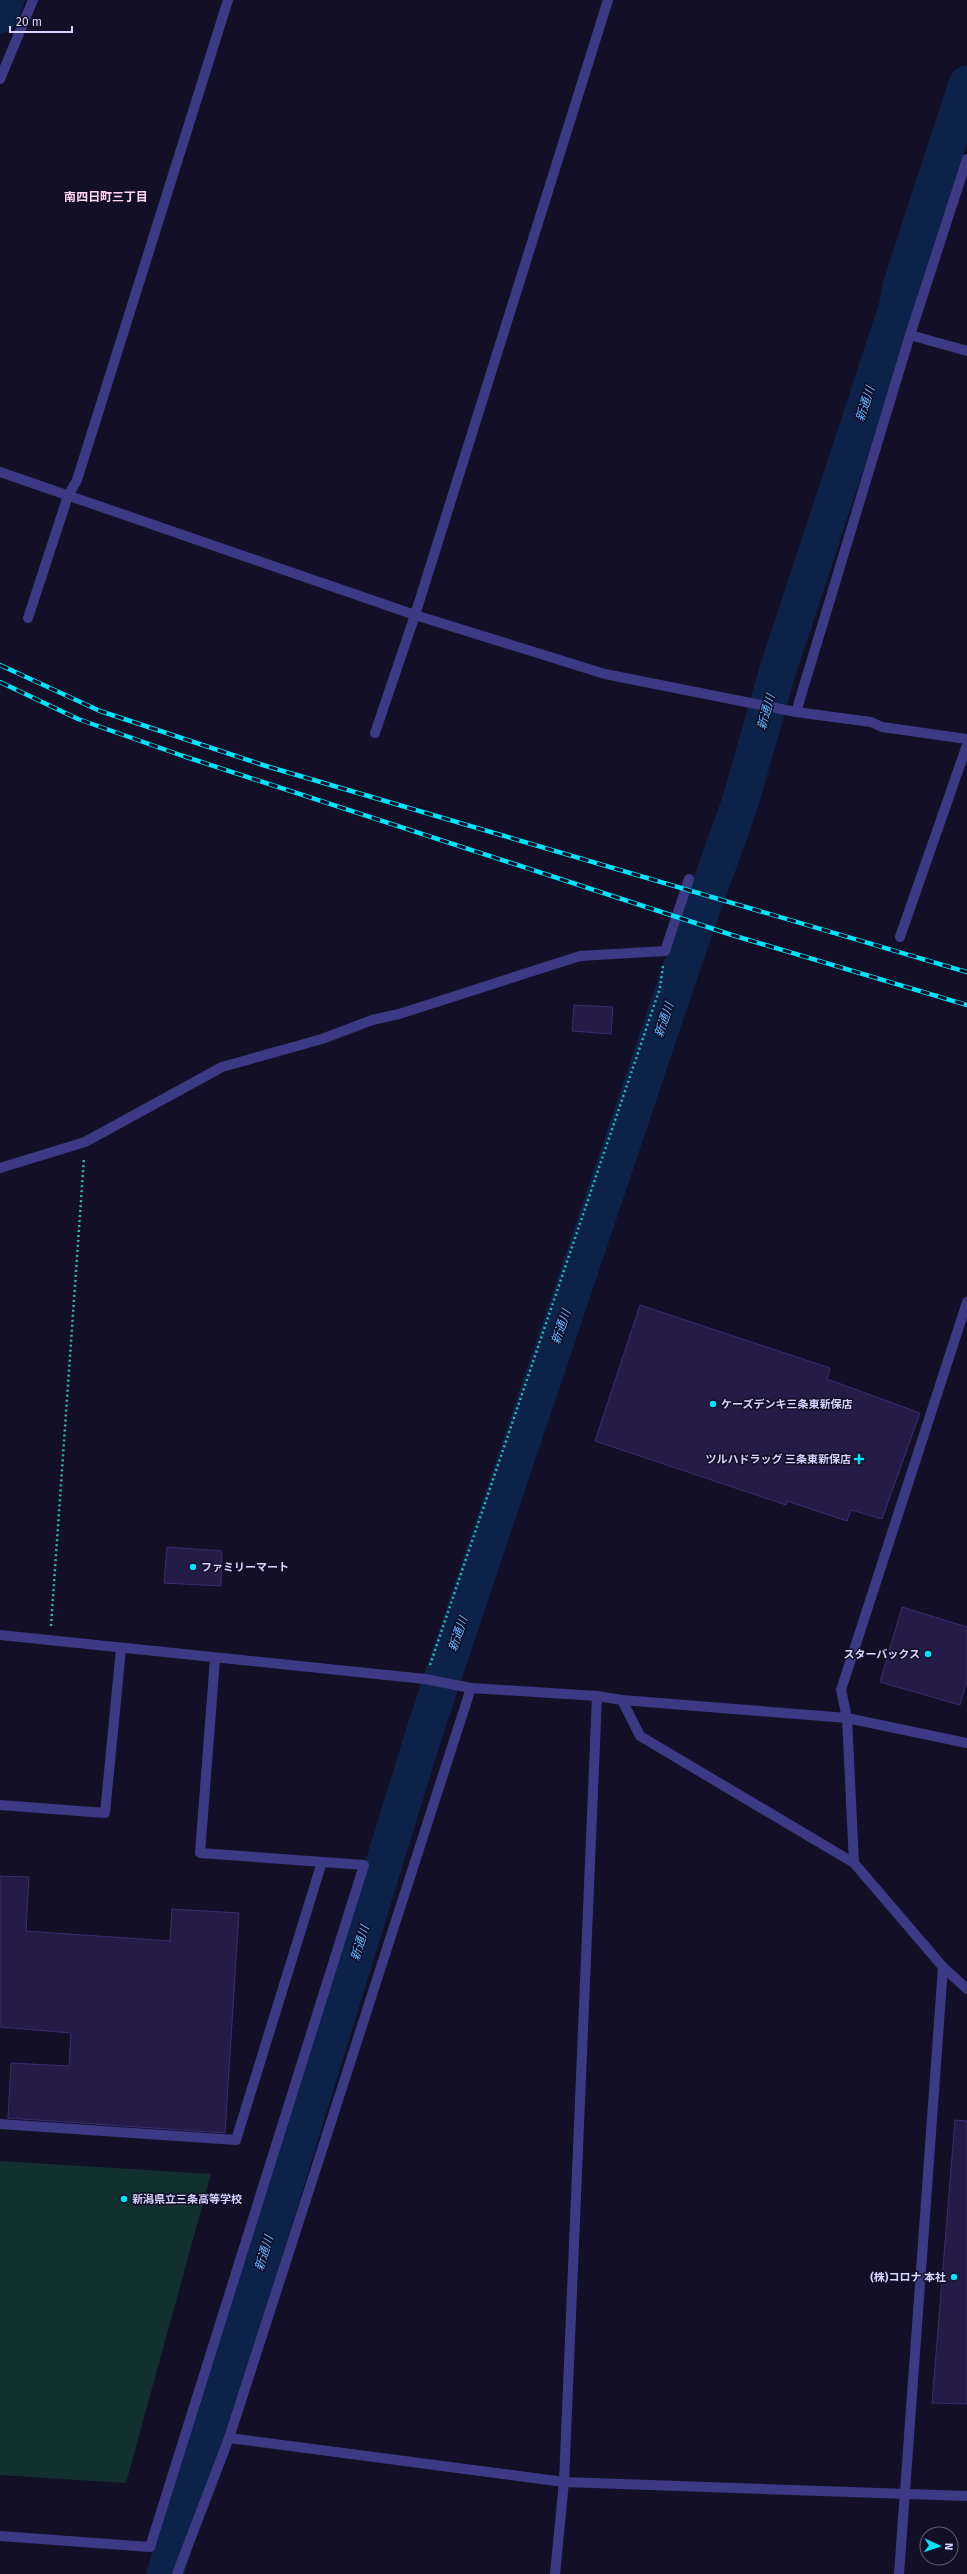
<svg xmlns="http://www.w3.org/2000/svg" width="967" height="2574" viewBox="0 0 967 2574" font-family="'Fira Sans','Noto Sans JP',sans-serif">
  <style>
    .green { fill: #12302f }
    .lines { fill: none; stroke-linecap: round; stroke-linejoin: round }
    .river { stroke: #0c2248; stroke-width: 37 }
    .building { fill: #241b47; stroke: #3b2d73 }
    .path { stroke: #2fb8b0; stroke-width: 2.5; stroke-dasharray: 2 3; stroke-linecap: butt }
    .minor { stroke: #3d3a85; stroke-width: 10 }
    .rail-casing { stroke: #00e5ff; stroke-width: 4.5 }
    .rail { stroke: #130f26; stroke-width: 3; stroke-dasharray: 9; stroke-linecap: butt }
    .poi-dot { fill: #00e5ff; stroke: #130f26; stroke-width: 1.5 }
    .labels { text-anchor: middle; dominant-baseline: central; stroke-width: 3; stroke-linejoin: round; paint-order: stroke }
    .poi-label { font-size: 11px; font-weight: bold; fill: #d9d4ff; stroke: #130f26; text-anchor: start }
    .neighbourhood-label { font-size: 12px; font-weight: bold; fill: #ffd6f0; stroke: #130f26 }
    .water-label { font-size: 12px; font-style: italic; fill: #62b6ff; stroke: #130f26 }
  </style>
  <rect width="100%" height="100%" fill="#130f26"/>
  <polygon class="green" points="0,2161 211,2174 126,2483 0,2475"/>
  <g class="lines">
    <g class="river">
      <polyline points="0,15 6,0"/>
      <polyline points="165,2574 426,1727 689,945 740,803 777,673 897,308 902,283 967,84"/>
    </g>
  </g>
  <g class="building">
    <polygon points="574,1005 613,1007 611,1034 572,1031"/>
    <polygon points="640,1305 830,1368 827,1379 920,1413 882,1519 851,1510 847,1521 787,1501 786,1505 595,1441"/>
    <polygon points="167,1547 222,1551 221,1586 164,1583"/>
    <polygon points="902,1607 967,1627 967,1681 960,1705 880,1682"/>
    <polygon points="0,1876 29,1877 26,1931 170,1941 172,1909 239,1913 225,2133 8,2118 11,2063 69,2066 71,2033 0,2027"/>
    <polygon points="955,2120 967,2121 967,2404 932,2403"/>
  </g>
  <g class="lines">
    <g class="path">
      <polyline points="51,1626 84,1158"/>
      <polyline points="430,1665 660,988 663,966"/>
    </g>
    <g class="minor">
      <polyline points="0,79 33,0"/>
      <polyline points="910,335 967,351"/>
      <polyline points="0,472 415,615 605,674 796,712 871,722 882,727 967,739"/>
      <polyline points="28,618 68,496 77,480 228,0"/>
      <polyline points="796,712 910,335 967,159"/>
      <polyline points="375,733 415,615 608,0"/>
      <polyline points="900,937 967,745"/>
      <polyline points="0,1168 85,1142 222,1067 322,1039 372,1020 399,1014 580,956 665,951 689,879"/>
      <polyline points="0,1635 425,1679 471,1688 597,1696 622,1700 847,1718 967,1743"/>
      <polyline points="622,1700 640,1736 854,1863 943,1967 967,1989"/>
      <polyline points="0,1805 105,1813 121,1649"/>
      <polyline points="854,1863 847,1718 841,1690 967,1302"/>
      <polyline points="0,2124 236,2140 322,1862"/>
      <polyline points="229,2438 564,2482 967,2496"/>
      <polyline points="0,2536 150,2547 364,1865 200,1853 215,1659"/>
      <polyline points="177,2574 229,2438 471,1688"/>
      <polyline points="555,2574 564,2482 597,1696"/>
      <polyline points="899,2574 943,1967"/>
    </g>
    <defs>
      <g id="rail">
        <polyline points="0,665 100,711 266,766 967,972"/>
        <polyline points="0,682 78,719 183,756 732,935 967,1005"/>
      </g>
    </defs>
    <use href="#rail" class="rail-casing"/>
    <use href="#rail" class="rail"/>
  </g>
  <g class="poi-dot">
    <circle cx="713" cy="1404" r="4"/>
    <path d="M857 1453h4v4h4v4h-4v4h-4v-4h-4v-4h4z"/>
    <circle cx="193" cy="1567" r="4"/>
    <circle cx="928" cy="1654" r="4"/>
    <circle cx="124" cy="2199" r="4"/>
    <circle cx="954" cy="2277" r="4"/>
  </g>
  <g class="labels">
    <g class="poi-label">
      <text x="721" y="1404">ケーズデンキ三条東新保店</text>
      <text x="851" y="1459" text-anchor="end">ツルハドラッグ 三条東新保店</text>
      <text x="201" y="1567">ファミリーマート</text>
      <text x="920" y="1654" text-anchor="end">スターバックス</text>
      <text x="132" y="2199">新潟県立三条高等学校</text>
      <text x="946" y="2277" text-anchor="end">(株)コロナ 本社</text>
    </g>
    <g class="neighbourhood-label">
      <text x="106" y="197">南四日町三丁目</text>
    </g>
    <g class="water-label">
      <text transform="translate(865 404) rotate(-72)">新通川</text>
      <text transform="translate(766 712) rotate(-74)">新通川</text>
      <text transform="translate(664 1020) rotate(-71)">新通川</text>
      <text transform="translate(561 1327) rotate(-71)">新通川</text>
      <text transform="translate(458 1634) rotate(-71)">新通川</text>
      <text transform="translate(360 1943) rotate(-73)">新通川</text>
      <text transform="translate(264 2253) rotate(-73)">新通川</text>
    </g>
  </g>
  <g transform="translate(939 2546) rotate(93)"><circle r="19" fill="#130f26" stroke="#625e7d"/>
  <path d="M0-3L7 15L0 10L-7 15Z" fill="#00e5ff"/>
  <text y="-6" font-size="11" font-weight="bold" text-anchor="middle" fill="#d9d4ff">N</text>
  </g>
  <path d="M10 26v6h62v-6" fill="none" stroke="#d9d4ff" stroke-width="2"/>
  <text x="16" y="26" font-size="12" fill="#d9d4ff" stroke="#130f26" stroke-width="3" paint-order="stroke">20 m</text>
</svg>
